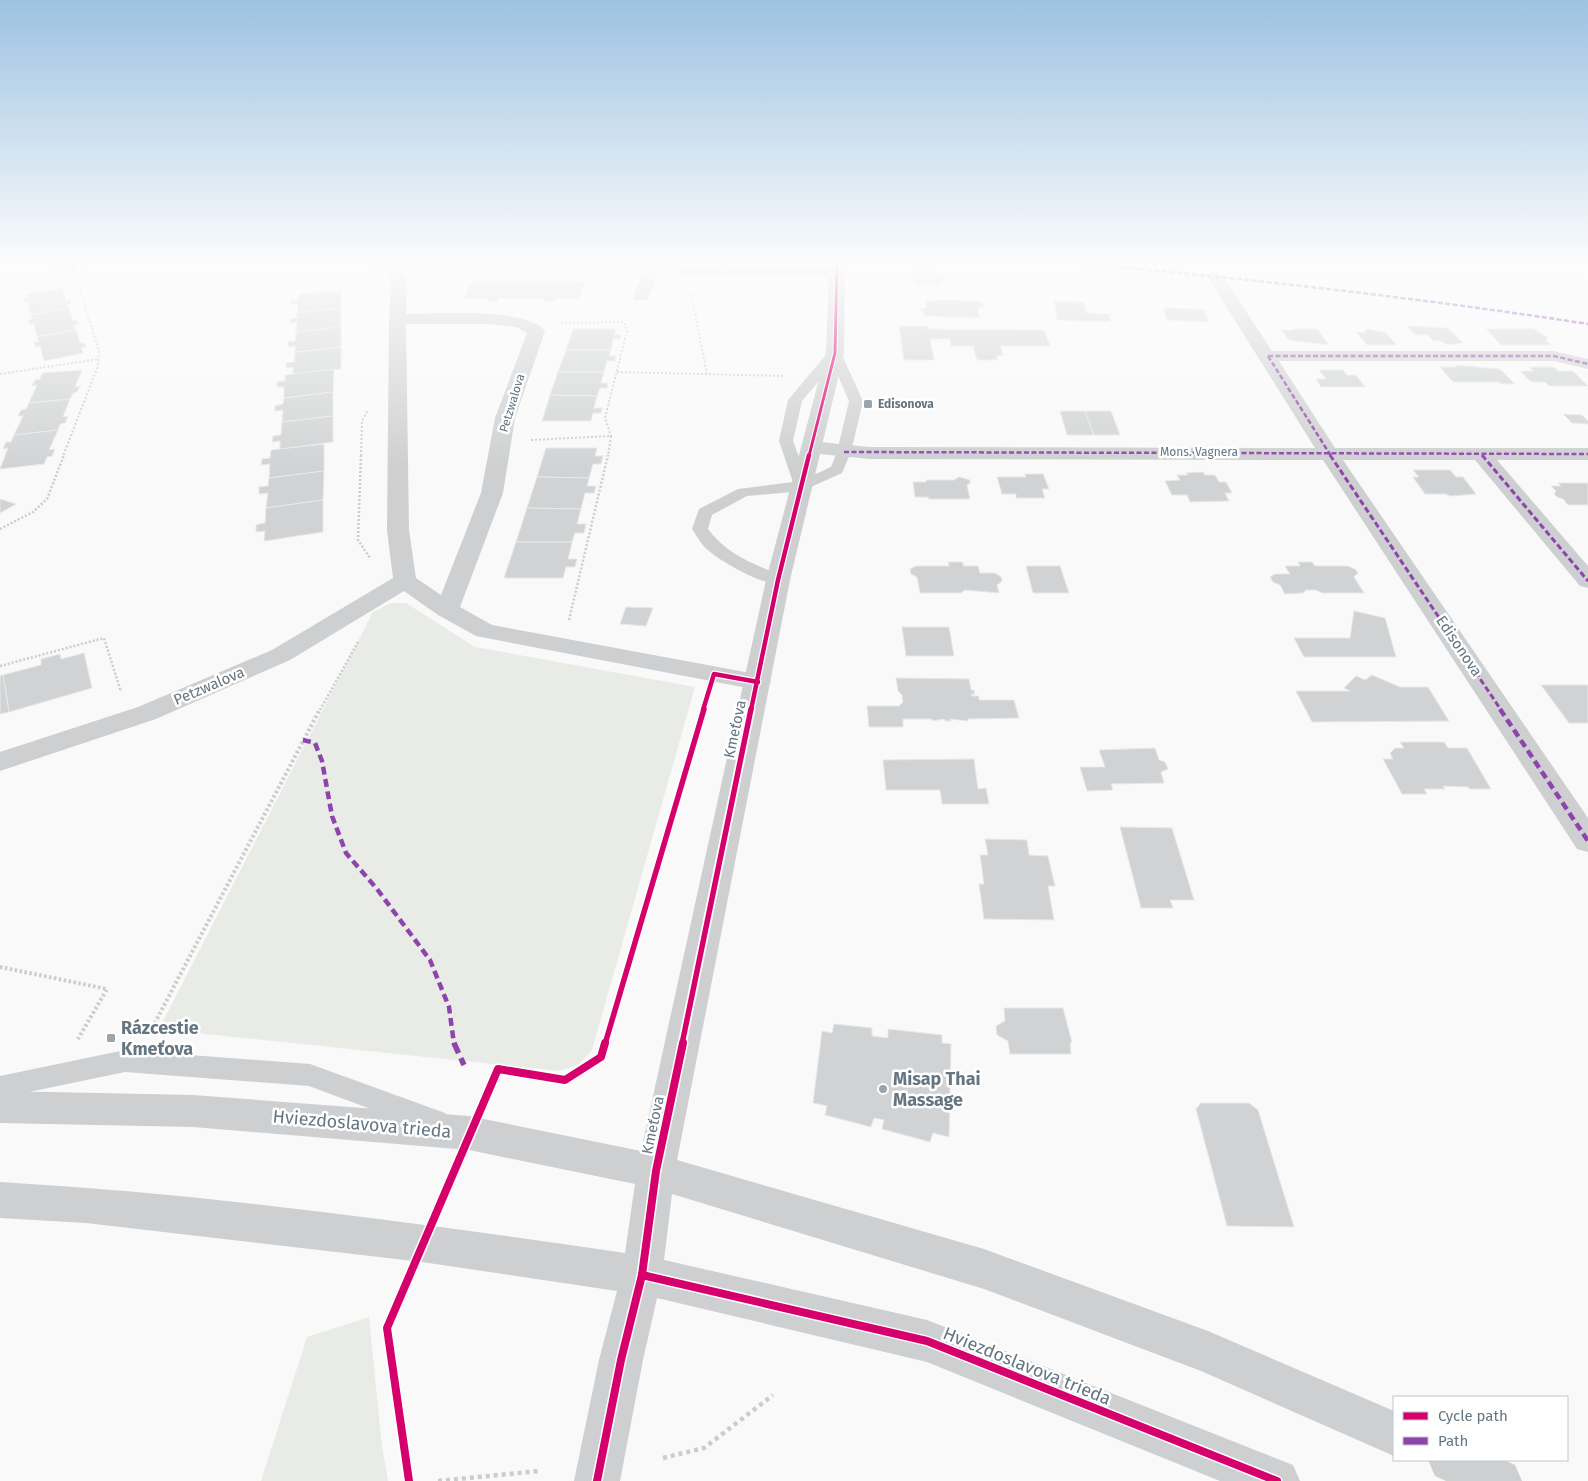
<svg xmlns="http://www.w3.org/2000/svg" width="1588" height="1481" viewBox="0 0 1588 1481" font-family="'Fira Sans',sans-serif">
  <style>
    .green { fill: #e8ebe6 }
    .building { fill: #d0d2d3; stroke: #e8e8e8 }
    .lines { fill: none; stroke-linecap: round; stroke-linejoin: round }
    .path-far3 { stroke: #cbcccd; stroke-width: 2; stroke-dasharray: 2 2; stroke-linecap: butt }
    .path-far2 { stroke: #cbcccd; stroke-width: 2.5; stroke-dasharray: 2 2; stroke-linecap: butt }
    .path-far1 { stroke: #cbcccd; stroke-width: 4; stroke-dasharray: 2.5 2.5; stroke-linecap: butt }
    .path { stroke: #cbcccd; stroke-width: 4.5; stroke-dasharray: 4 4; stroke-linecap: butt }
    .service { fill: #cecfd0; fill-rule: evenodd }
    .minor { fill: #cecfd0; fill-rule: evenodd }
    .tertiary { fill: #cecfd0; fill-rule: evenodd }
    .quiet-far3 { stroke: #8e44ad; stroke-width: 2.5; stroke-dasharray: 5 2.5; stroke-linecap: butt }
    .quiet-far2 { stroke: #8e44ad; stroke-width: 3; stroke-dasharray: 6 3; stroke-linecap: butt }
    .quiet-far1 { stroke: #8e44ad; stroke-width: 4.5; stroke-dasharray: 8 4.5; stroke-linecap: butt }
    .quiet { stroke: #8e44ad; stroke-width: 5.5; stroke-dasharray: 11 5.5; stroke-linecap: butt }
    .cycleway-far3-casing { stroke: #fff; stroke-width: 5 }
    .cycleway-far2-casing { stroke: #fff; stroke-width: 7 }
    .cycleway-far1-casing { stroke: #fff; stroke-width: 9 }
    .cycleway-casing { stroke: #fff; stroke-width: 11 }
    .cycleway-far3 { stroke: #d6006c; stroke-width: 3 }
    .cycleway-far2 { stroke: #d6006c; stroke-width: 4.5 }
    .cycleway-far1 { stroke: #d6006c; stroke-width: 5.5 }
    .cycleway { stroke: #d6006c; stroke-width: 8 }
    .poi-dot { fill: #99a4ac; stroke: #fff; stroke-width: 2 }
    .labels { text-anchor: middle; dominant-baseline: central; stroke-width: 5; stroke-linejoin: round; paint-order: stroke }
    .far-street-label { font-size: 12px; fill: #657683; stroke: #fff }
    .far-poi-label { font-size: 12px; font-weight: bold; fill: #657683; stroke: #fff; text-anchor: start }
    .street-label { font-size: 15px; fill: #657683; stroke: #fff }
    .near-poi-label { font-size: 18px; font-weight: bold; fill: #657683; stroke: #fff; text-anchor: start }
    .near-street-label { font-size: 18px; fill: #657683; stroke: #fff }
  </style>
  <rect width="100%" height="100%" fill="#f9f9f9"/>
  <g class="green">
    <polygon points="391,603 406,603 475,647 695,687 592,1050 578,1065 559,1071 159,1029 373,612"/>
    <polygon points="369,1317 382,1447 388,1481 261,1481 307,1337"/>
  </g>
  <g class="building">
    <polygon points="914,263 933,263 936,274 943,274 942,285 915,285 914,281 908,275 911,274 910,271 916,271"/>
    <polygon points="472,282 529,282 521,298 499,298 497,301 486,301 488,298 464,298"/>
    <polygon points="529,282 585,282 579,298 556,298 554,301 543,301 544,298 521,298"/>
    <polygon points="62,288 66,300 70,299 71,303 67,304 69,308 31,315 28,302 24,303 23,299 27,298 26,294"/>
    <polygon points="341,290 341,308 297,313 298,304 291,305 291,300 298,300 299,294"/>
    <polygon points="946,300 980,301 983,302 983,308 978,307 979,318 923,316 924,311 920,311 920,308 926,308 926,301"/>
    <polygon points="1054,301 1084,302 1087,313 1109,314 1111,322 1057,320"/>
    <polygon points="69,308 73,321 77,320 78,325 74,325 76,330 37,337 34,324 30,325 28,320 33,319 31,315"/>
    <polygon points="341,308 341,327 296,332 297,322 290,323 290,319 297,318 297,313"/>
    <polygon points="1163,308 1203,309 1209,322 1167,320"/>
    <polygon points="899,326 928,326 928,329 1044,330 1050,346 1000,346 1003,355 997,356 997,360 977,360 973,346 951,346 950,339 930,339 934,360 904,360"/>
    <polygon points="1407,326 1448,328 1463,343 1448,345 1440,341 1433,341 1428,335 1415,335"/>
    <polygon points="341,327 341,347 295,352 295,346 288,347 288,342 295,341 296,332"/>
    <polygon points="1514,328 1534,329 1547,337 1548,339 1545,340 1551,345 1501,345 1486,329 1515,329"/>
    <polygon points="573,329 616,329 614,335 621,335 620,339 613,339 611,350 566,350"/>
    <polygon points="1293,329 1317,329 1329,345 1289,340 1281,330 1294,330"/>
    <polygon points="1366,329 1385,332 1397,345 1367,345 1356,332 1365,332"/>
    <polygon points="76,330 80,343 84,343 86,347 81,348 83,353 44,361 40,346 36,347 34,342 39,342 37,337"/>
    <polygon points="341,347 341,369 293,374 293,367 286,368 286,363 294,362 295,352"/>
    <polygon points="566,350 611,350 609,356 616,356 615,361 607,361 604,372 558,372"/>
    <polygon points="1455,365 1500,369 1515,384 1501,384 1499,382 1453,382 1440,367 1457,367"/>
    <polygon points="1529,367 1554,367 1558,371 1573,371 1588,386 1549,386 1545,382 1531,382 1520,371 1533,371"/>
    <polygon points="334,369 333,392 284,398 284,387 277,387 277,382 285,381 285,375"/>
    <polygon points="82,370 75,387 80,386 77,392 73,393 70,399 29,403 37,385 32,386 35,380 40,379 42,373"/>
    <polygon points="1319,370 1343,370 1347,375 1356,375 1365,387 1321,387 1316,379 1326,379"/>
    <polygon points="558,372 604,372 601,383 608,383 607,388 600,388 597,396 550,395"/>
    <polygon points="333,392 333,416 282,422 283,410 275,411 275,406 283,404 284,398"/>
    <polygon points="550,395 597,396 594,408 602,408 601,413 593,413 591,421 542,421"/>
    <polygon points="70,399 63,417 68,416 65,423 60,424 58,430 14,435 23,416 18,416 21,410 26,409 29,403"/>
    <polygon points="1060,411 1085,411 1094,435 1067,435"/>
    <polygon points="1085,411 1111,411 1120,435 1094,435"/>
    <polygon points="1563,414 1582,415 1588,421 1588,424 1572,423"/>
    <polygon points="333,416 333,442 280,449 280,441 272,442 273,436 281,435 282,422"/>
    <polygon points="58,430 49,450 55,449 52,456 47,457 44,464 0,469 8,448 3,449 6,442 11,442 14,435"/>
    <polygon points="324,444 324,471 269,478 270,464 261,465 262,459 270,458 271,450"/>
    <polygon points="546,448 597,448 595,456 603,456 601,464 593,464 589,478 537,477"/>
    <polygon points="1413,470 1450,470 1456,477 1463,477 1476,494 1451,496 1445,494 1425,494 1413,477 1419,477"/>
    <polygon points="324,471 323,500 266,508 268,493 259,494 259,487 268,486 269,478"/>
    <polygon points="1203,472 1205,475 1215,475 1219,482 1226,482 1232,493 1225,493 1229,501 1190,502 1187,495 1172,495 1165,481 1180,480 1177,475 1188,475 1186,473"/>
    <polygon points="1025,474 1043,474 1049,489 1042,489 1045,498 1016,498 1016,494 1002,494 997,477 1026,477"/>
    <polygon points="537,477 589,478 587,486 596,486 594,493 585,493 581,509 527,508"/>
    <polygon points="959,477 970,480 970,483 967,485 970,499 929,499 928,497 915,497 913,482 926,482 926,480 954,480"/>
    <polygon points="1558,483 1588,483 1588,505 1568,505 1563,499 1557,497 1554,494 1556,491 1551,486 1561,486"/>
    <polygon points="0,499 16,504 0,513"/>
    <polygon points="323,500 323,532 264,541 265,531 256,532 256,525 265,523 266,508"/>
    <polygon points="527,508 581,509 577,524 586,524 584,533 575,533 572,542 516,542"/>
    <polygon points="516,542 572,542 568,559 577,559 575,567 566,567 563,578 504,578"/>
    <polygon points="948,562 962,562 964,566 978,566 980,573 995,573 1001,577 1002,581 997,585 999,593 965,590 961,593 920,593 917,577 911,574 910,569 916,566 949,566"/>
    <polygon points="1298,562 1312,562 1315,566 1347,566 1355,569 1358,573 1354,577 1364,593 1322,593 1316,590 1306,590 1303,593 1285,594 1280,585 1273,582 1270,577 1275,574 1290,574 1285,566 1300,566"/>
    <polygon points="1026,566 1060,566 1069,593 1033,593"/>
    <polygon points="626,607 653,608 646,626 620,624"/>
    <polygon points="1354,611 1385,618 1396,657 1304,657 1294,638 1350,638"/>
    <polygon points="902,627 949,627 954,656 906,656"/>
    <polygon points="84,653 92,688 9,712 3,675 41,665 41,659 60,654 61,659"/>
    <polygon points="3,675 9,712 0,714 0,676"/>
    <polygon points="1372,675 1400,687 1428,687 1449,721 1312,722 1296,691 1350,691 1344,688 1356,676 1365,680"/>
    <polygon points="896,678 969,679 971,690 974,690 975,694 971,694 972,696 979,696 979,700 1014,700 1019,718 968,719 968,721 950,719 951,721 945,721 944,719 932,721 932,719 903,719 903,727 869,727 867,706 899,706 903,702 902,695 898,691"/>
    <polygon points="1541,685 1588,685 1588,723 1569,723"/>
    <polygon points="1400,742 1444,742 1448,748 1467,748 1491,789 1470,789 1468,787 1443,786 1445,789 1424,789 1427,794 1402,794 1383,759 1393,759 1390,753 1395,748 1404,748"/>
    <polygon points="1155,748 1159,760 1165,762 1168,769 1161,772 1164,783 1111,784 1113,790 1087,791 1080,767 1105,767 1099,750"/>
    <polygon points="974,759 978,789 986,788 989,804 942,804 940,790 886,790 883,760"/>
    <polygon points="1120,827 1172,828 1194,900 1170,900 1173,908 1141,908"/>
    <polygon points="985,839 1027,840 1029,855 1048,856 1055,886 1048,886 1054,920 984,919 979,884 984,884 980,855 988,855"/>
    <polygon points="1004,1008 1063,1008 1072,1042 1070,1043 1071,1054 1010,1054 1008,1041 997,1035 996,1026 1005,1021"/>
    <polygon points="834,1024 872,1028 872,1036 888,1038 888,1029 942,1035 942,1043 951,1044 949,1137 933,1133 930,1142 882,1129 884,1120 874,1118 871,1127 825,1115 827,1106 813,1103 822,1031 832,1033"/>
    <polygon points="1201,1103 1249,1103 1258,1110 1294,1227 1227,1226 1196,1109"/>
  </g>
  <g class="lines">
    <g class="path-far3">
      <polyline points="0,269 4,262"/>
      <polyline points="73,269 93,262"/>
      <polyline points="0,279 73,269 99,351 98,366 63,456"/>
      <polyline points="691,294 707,374"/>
      <polyline points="561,323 624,322 627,331 605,418 611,436"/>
      <polyline points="617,372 783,376"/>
      <polyline points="0,374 99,359"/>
      <polyline points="531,440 611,436 608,456"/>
      <polyline points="361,456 362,421 368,410"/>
    </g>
    <g class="path-far2">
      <polyline points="361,455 358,540 370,558"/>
      <polyline points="0,529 33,512 47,499 64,455"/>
      <polyline points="569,620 608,455"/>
      <polyline points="0,666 104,638 121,692"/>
      <polyline points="320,710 358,642"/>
    </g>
    <g class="path-far1">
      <polyline points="0,967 107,989 78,1039"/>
      <polyline points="150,1032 320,709"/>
    </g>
    <g class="path">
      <polyline points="446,1189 455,1167"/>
      <polyline points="663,1458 704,1448 773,1395"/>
      <polyline points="438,1481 539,1471"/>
    </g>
    <g class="service">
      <polygon points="716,262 728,262 725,272 717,272 715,270"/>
      <path d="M835,349L841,353L863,401L851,452L842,473L802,491L747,496L712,515L708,529C727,555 755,565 784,576L787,580L784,584C767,588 723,563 709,551C702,546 697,536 692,529L699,509L738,489L793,482L779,441L788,400L830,350ZM833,364L849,401L837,452L831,467L807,478L793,441L802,401Z"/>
      <polygon points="125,1050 310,1064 445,1113 448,1121 445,1129 435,1133 309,1086 125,1072 0,1098 0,1076"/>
    </g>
    <g class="minor">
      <path d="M369,262H561L842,269L844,272L842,275L836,277L658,273L647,300H635L633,297L642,273L404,272L407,276L406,314C435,314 528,307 545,331L515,418L503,493L460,607L492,625L767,676L771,682L767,688L758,690L476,636L438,615L404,591L290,660L156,719L0,771V752L138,707L272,650L393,578L387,530L389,319L391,277C385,271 374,269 369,262ZM406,324H489L516,327L527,333L495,418L481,493L441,595L416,578L409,530Z"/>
      <polygon points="1215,271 1221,273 1272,351 1554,351 1588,359 1588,369 1554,361 1279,361 1335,448 1588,448 1588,460 1497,460 1588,566 1588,588 1580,586 1475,460 1343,460 1588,818 1588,852 1577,849 1323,460 869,459 811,453 804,451 801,447 804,443 811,441 869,447 1315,448 1207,276 1209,273"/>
    </g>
    <g class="tertiary">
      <path d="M829,262H845L844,353L790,580L677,1160L984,1249L1208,1331L1394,1411V1456L1201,1371L984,1289L672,1194L664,1260L927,1320L1293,1465L1300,1481H1220L927,1362L657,1298L643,1360L620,1481H574L599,1360L617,1291L422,1262L86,1223L0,1218V1182C209,1194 418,1223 625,1253L635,1184L469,1150L193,1127L0,1123V1091L193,1095L469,1116L641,1151L766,580L826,353Z"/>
      <polygon points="1428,1460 1504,1460 1515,1465 1522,1481 1446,1481 1435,1476"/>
    </g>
    <g class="quiet-far3">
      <path d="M1065,262C1240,278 1414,297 1588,324"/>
      <polyline points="73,269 78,262"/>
      <polyline points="1268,356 1331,456"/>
      <polyline points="1268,356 1554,356 1588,364"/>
      <polyline points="844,452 1588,454"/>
    </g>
    <g class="quiet-far2">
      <polyline points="1330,455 1501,710"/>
      <polyline points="1482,455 1588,581"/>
    </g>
    <g class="quiet-far1">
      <polyline points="1500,709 1588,841"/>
      <polyline points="303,740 315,743 322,761 332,816 346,853 377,889 430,960 449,1007 454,1044"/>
    </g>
    <polyline class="quiet" points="454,1043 464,1065"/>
    <defs>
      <polyline id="cycleway-far3" points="809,456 835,353 837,262"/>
      <g id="cycleway-far2">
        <polyline points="703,710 714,674 758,682"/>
        <polyline points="751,710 778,580 809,455"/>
      </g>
      <g id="cycleway-far1">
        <polyline points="605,1044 704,709"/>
        <polyline points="682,1044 751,709"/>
      </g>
      <g id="cycleway">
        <polyline points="642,1275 927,1341 1277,1481"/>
        <polyline points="409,1481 387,1328 498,1069 565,1080 601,1057 605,1043"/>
        <polyline points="597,1481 621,1360 642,1275 656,1171 683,1043"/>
      </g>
    </defs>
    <use href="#cycleway-far3" class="cycleway-far3-casing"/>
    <use href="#cycleway-far2" class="cycleway-far2-casing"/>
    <use href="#cycleway-far1" class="cycleway-far1-casing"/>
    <use href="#cycleway" class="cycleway-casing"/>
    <use href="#cycleway-far3" class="cycleway-far3"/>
    <use href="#cycleway-far2" class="cycleway-far2"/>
    <use href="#cycleway-far1" class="cycleway-far1"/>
    <use href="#cycleway" class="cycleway"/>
  </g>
  <linearGradient id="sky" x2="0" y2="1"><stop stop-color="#9dc2e2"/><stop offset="0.56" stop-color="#fcfcfc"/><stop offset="1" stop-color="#fcfcfc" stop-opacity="0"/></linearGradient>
  <rect width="1588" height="469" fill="url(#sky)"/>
  <g class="poi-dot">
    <rect x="863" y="399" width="10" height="10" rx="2.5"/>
    <rect x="106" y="1033" width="10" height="10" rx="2.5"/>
    <circle cx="883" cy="1089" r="5"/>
  </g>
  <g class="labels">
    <g class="far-street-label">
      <text transform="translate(512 403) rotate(-73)">Petzwalova</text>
      <text x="1199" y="452">Mons. Vagnera</text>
    </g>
    <g class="far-poi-label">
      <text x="878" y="404">Edisonova</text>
    </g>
    <g class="street-label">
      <text transform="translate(1459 646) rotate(56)">Edisonova</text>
      <text transform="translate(209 686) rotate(-23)">Petzwalova</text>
      <text transform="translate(735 729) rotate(-78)">Kmeťova</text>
      <text transform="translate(653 1125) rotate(-78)">Kmeťova</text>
    </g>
    <g class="near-poi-label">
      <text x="121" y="1028">Rázcestie<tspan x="121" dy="21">Kmeťova</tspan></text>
      <text x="893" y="1079">Misap Thai<tspan x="893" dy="21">Massage</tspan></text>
    </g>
    <g class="near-street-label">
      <text transform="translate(362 1124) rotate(5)">Hviezdoslavova trieda</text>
      <text transform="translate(1027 1366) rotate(22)">Hviezdoslavova trieda</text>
    </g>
  </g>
  <rect x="1393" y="1396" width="175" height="65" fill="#ffffff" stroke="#c1c8cd"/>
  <rect x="1403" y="1412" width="25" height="8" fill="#d6006c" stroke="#c1c8cd"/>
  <text x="1438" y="1421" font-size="15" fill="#657683">Cycle path</text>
  <rect x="1403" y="1437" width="25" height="8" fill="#8e44ad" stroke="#c1c8cd"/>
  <text x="1438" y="1446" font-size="15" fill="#657683">Path</text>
</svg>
